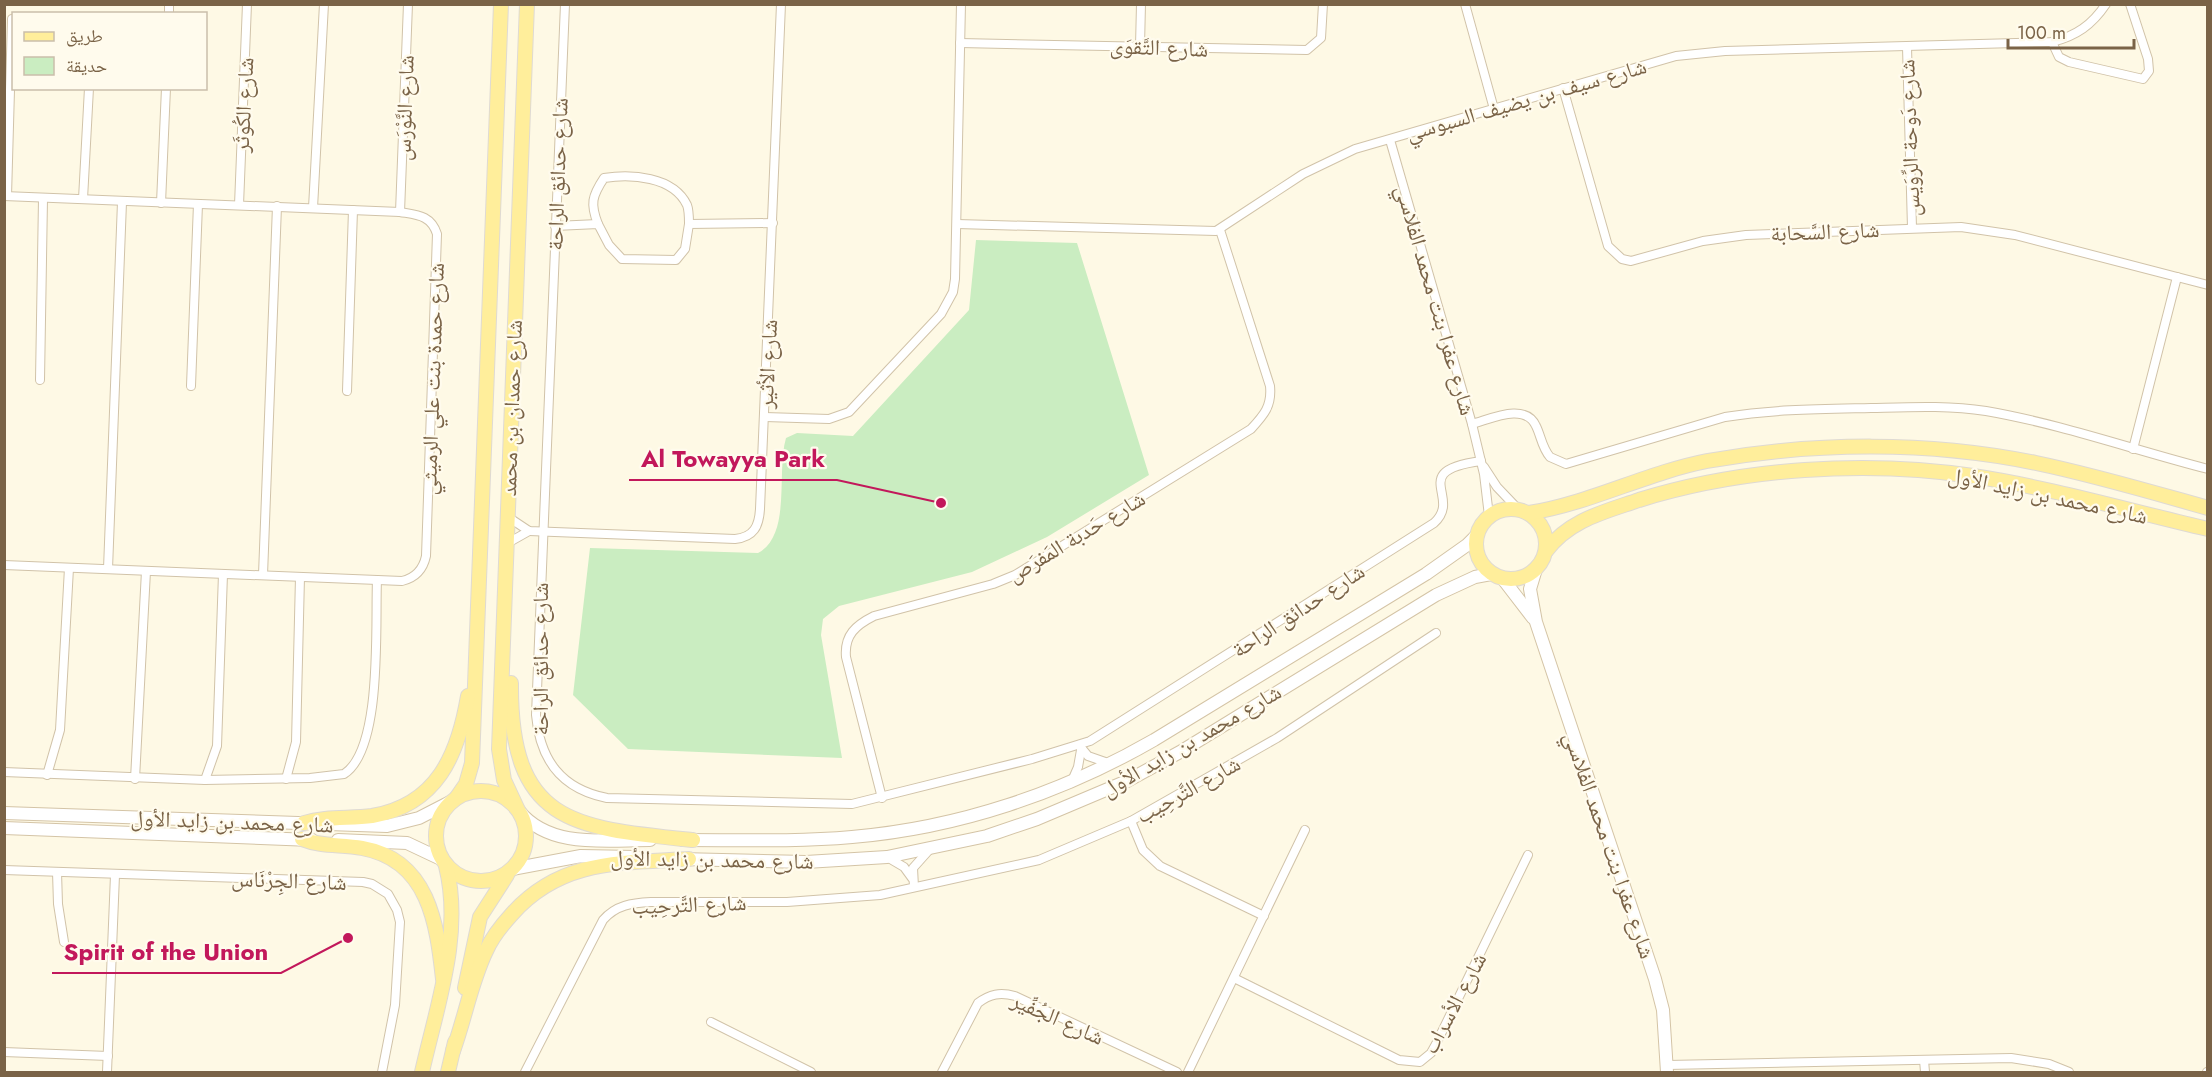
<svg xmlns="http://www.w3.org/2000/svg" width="2212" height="1077" viewBox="0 0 2212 1077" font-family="Jost,'Noto Naskh Arabic',sans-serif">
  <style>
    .green { fill: #caedc1 }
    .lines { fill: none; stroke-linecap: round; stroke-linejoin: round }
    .street-casing { stroke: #d1c3a9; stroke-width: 10 }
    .secondary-casing { stroke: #d4c4a6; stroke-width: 14 }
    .primary-casing { stroke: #dfdad3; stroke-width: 16 }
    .street { stroke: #fff; stroke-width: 8 }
    .secondary { stroke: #fff; stroke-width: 12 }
    .primary { stroke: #ffee9b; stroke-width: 14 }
    .labels { text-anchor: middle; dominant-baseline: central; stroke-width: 4.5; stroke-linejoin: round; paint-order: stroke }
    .street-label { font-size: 22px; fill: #7a6347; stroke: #fffbed }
    .leader { fill: none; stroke: #c2185b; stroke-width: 2 }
    .callout-dot { fill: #c2185b; stroke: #fffbed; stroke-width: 2 }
    .callout-label { font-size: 24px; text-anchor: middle; font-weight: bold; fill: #c2185b; stroke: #fffbed; stroke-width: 4.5; stroke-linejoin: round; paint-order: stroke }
  </style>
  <rect width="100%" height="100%" fill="#fef9e5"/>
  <path class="green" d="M976,240L1077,243L1149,475L1047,537L972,572L839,606L823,619L821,635L842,758L628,749L573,695L590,548L758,553C792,535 776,472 786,438L797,433L853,436L969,310Z"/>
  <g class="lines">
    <defs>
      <g id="street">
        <path d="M565,4L536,715C540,760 561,789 607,798L852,804L1032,759L1090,741L1434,523C1463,497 1407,471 1481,461"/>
        <polyline points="1465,4 1494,109"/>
        <polyline points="169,14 169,4"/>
        <polyline points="2052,42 2059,57 2069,62 2143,79 2149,71 2148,59 2130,4"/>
        <polyline points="960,43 1307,50 1321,38 1323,4"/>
        <polyline points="1140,46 1141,4"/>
        <polyline points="1907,47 1912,228"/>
        <polyline points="1563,88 1608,246 1622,259 1631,261 1703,241 1746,235 1961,227 2015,235 2208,285"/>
        <polyline points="1390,140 1472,424 1484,474 1489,516"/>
        <path d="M4,196L400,212C417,215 431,215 437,234L426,556C423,570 415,578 402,581L4,565"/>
        <polyline points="7,196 12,19"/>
        <polyline points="83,199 89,88"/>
        <polyline points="161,203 166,88"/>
        <polyline points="239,205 247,4"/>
        <polyline points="313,208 324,4"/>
        <polyline points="400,212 408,4"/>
        <path d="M598,224C590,204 592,196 604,178C631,174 673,176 687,205C689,210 689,219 689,224"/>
        <path d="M957,224L1216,231L1303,174L1355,149L1676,56L1725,51L2052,42C2076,36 2092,25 2106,4"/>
        <polyline points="555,226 598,224 609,245 622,259 676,260 685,249 689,224 773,223"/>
        <polyline points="40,380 43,199"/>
        <polyline points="191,386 198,204"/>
        <polyline points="347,391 353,210"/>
        <polyline points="765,417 829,419 849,412 941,314 953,292 955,279 961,4"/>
        <path d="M1472,424C1491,419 1525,402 1536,426C1541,436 1542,448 1550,457L1566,464L1725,417C1774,409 1822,409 1871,408C1910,407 1948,405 1986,411C2061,424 2134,450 2208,469"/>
        <polyline points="2133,449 2177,277"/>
        <polyline points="1484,467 1497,487 1518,509"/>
        <path d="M508,517L529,531L735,539C754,537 759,526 760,509L781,4"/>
        <polyline points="506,544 529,531"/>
        <polyline points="108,569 122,202"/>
        <polyline points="263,575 277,206"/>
        <polyline points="1079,745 1088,756 1111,764"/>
        <path d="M4,772L205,780L310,778L344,774C383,749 375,624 377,580"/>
        <polyline points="47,775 60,730 69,568"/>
        <polyline points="135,779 146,571"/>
        <polyline points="286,779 296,742 300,577"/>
        <polyline points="205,780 217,746 223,574"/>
        <polyline points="1071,783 1078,767 1081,750"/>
        <path d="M882,798L846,657C844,635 856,625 874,616L993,584L1015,575L1251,429C1264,415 1272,406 1270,386L1220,230"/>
        <polyline points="1131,821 1143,850 1160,866 1264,916"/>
        <polyline points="887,857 904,867 912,878"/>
        <polyline points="4,870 363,882 372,884 388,894 397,910 400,922 395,1005 382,1072"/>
        <polyline points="57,872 58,904 64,942"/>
        <polyline points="914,887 913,868 930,849"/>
        <polyline points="1234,978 1399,1060 1420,1062 1431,1053 1436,1044 1528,855"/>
        <polyline points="711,1022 811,1072"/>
        <polyline points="4,1052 108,1056"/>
        <polyline points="1924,1060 1925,1072"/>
        <polyline points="1667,1065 2011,1058 2049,1064 2069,1072"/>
        <polyline points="107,1072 115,875"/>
        <path d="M525,1072L603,920C616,905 632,903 651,902H787L880,895L1039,860L1131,821L1277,738L1436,633"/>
        <path d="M942,1072L978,1003C990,994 1000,992 1015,996L1177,1072"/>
        <polyline points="1188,1072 1305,830"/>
        <polyline points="2207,1072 2208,1072"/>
      </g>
      <g id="secondary">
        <polyline points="1536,569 1530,589 1536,622 1655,979 1663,1010 1667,1072"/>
        <polyline points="1503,579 1533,618"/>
        <path d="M519,811C550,849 606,840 650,840"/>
        <polyline points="4,813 387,826 419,818 454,800"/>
        <polyline points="4,828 312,840"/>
        <polyline points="338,840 407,843 443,860"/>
        <path d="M683,840C739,840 796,842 852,837C958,828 1062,793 1154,740L1426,574L1467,545L1477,535"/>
        <polyline points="680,859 806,862 887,857 987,836 1037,819 1127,781 1180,752 1436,595 1475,577 1491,574"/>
        <polyline points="512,869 581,856 636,857"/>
      </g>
      <g id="primary">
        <circle cx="1511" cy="544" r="35"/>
        <path d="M1529,513C1591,503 1646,473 1707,461C1815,442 1929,441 2036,463C2094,475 2151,492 2208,508"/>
        <path d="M1546,551C1569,520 1604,512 1639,500C1742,468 1866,460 1973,476C2052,488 2130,511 2208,529"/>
        <path d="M511,683C510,823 572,828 693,840"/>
        <circle cx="481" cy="836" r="45"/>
        <polyline points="457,797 466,784 472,763 501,4"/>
        <polyline points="517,808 504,780 499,749 527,4"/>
        <path d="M304,823C326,816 349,819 372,816C437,805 458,755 468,696"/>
        <path d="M302,839C322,847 341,844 362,848C429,860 437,924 443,979"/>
        <polyline points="465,988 480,917 507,875"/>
        <path d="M453,1051C465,1018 471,982 486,951C492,937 502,925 512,914C561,859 621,863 689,859"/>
        <path d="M422,1072C437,1005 463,934 446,866"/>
        <polyline points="448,1072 455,1042"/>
      </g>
    </defs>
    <use href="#street" class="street-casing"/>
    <use href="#secondary" class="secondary-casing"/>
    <use href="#primary" class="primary-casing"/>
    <use href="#street" class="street"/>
    <use href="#secondary" class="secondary"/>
    <use href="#primary" class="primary"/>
  </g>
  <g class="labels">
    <g class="street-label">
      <text transform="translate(1159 47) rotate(2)">شارع التَّقوَى</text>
      <text transform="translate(1526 99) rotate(-16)">شارع سيف بن يضيف السبوسي</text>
      <text transform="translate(243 105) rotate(-87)">شارع الكُوثَر</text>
      <text transform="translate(404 108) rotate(-88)">شارع النَّوْرَس</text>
      <text transform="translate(1909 138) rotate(-92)">شارع دَوحة الرِّوَيس</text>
      <text transform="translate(557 174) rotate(-88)">شارع حدائق الراحة</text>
      <text transform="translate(1825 231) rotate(-2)">شارع السَّحابة</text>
      <text transform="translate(1436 300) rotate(74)">شارع عفرا بنت محمد الفلاسي</text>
      <text transform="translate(767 364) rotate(-87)">شارع الأثير</text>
      <text transform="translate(432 379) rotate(-88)">شارع حمدة بنت علي الرميثي</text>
      <text transform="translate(511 408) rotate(-88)">شارع حمدان بن محمد</text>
      <text transform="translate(2048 495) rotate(12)">شارع محمد بن زايد الأول</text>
      <text transform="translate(1076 536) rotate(-31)">شارع حَدبة المَفرَص</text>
      <text transform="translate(1298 610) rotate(-33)">شارع حدائق الراحة</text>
      <text transform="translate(540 659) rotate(-90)">شارع حدائق الراحة</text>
      <text transform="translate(1191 740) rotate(-30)">شارع محمد بن زايد الأول</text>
      <text transform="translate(1188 789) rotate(-29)">شارع التَّرحِيب</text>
      <text transform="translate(232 821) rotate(2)">شارع محمد بن زايد الأول</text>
      <text transform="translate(1610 845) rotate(71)">شارع عفرا بنت محمد الفلاسي</text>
      <text transform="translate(712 859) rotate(1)">شارع محمد بن زايد الأول</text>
      <text transform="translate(289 880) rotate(2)">شارع الجِرْنَاس</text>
      <text transform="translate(689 904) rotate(-2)">شارع التَّرحِيب</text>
      <text transform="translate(1454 1003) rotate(-62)">شارع الأسراب</text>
      <text transform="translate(1058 1018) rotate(24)">شارع الجُفِّير</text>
    </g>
  </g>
  <path class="leader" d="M941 503L837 480H629M348 938L281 973H52"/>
  <g class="callout-dot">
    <circle cx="941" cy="503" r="6"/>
    <circle cx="348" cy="938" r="6"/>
  </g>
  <g class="callout-label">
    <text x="733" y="467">Al Towayya Park</text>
    <text x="166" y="960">Spirit of the Union</text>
  </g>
  <rect width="2212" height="1077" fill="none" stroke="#7a6347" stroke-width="12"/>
  <rect x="12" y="12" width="195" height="78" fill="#fffbed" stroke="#cabeab" stroke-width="1.5"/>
  <rect x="24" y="32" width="30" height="9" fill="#ffee9b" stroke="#cabeab" stroke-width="1.5"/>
  <text x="66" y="42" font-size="18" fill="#7a6347">طريق</text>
  <rect x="24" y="57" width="30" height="18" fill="#caedc1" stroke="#cabeab" stroke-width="1.5"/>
  <text x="66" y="72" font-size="18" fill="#7a6347">حديقة</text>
  <path d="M2008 39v9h126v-9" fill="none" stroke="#7a6347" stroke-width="3"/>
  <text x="2017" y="39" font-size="18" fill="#7a6347" stroke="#fffbed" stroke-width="4.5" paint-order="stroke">100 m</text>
</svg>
